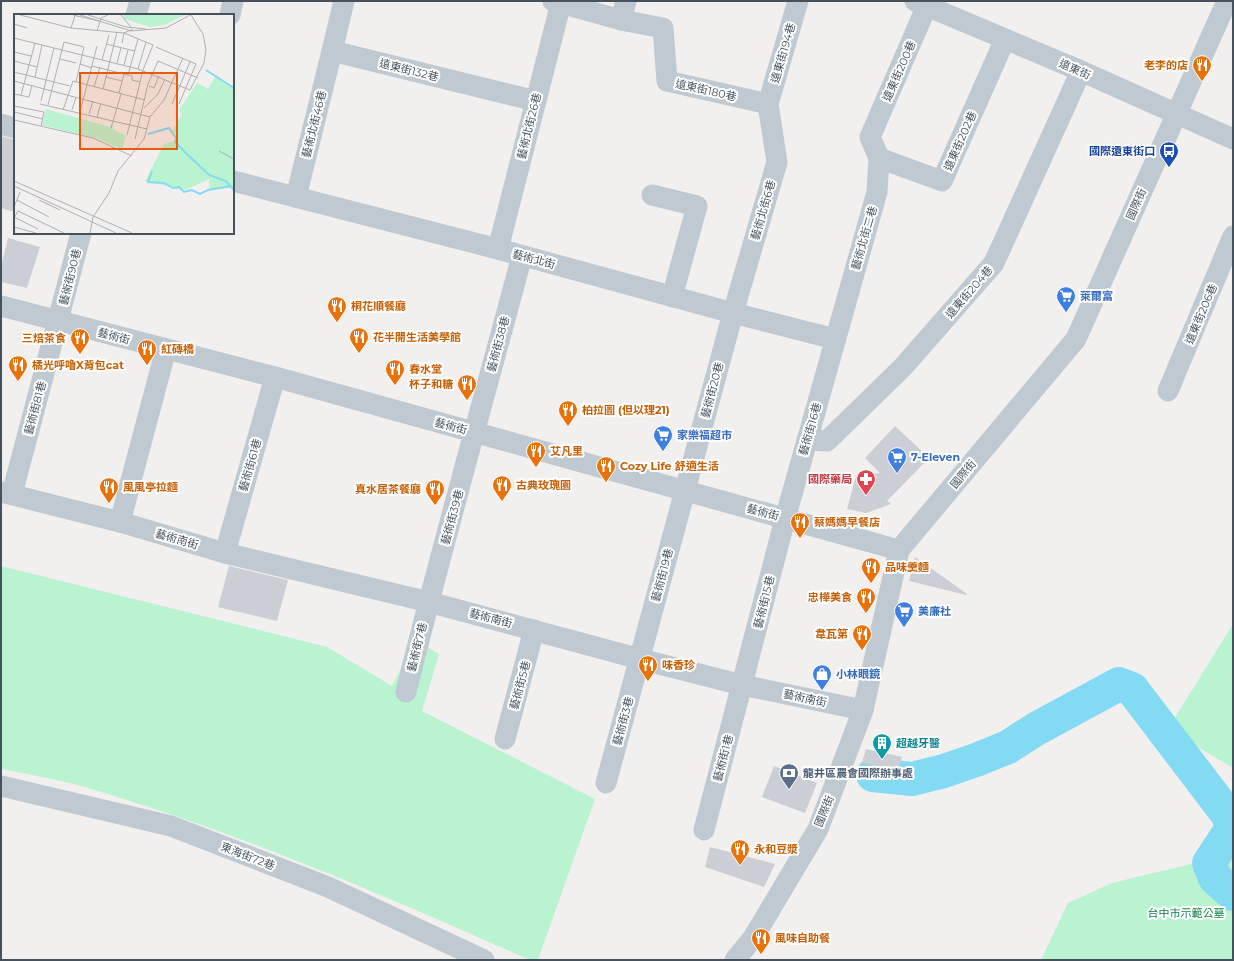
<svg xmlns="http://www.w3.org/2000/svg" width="1234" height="961" viewBox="0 0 1234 961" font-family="Montserrat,'Noto Sans TC',sans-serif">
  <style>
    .green { fill: #baf3d0 }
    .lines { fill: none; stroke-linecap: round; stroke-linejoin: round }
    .river { stroke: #83dbf3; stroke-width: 34 }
    .building { fill: #cbced4 }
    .minor { stroke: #bec9d2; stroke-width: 21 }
    .labels { text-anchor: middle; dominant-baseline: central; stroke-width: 4; stroke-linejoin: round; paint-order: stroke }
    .street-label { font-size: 11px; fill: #45525e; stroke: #fff }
    .food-label { font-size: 11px; font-weight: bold; fill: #c56008; stroke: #fff; text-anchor: start }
    .transit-label { font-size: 11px; font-weight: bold; fill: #164399; stroke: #fff; text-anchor: end }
    .shop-label { font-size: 11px; font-weight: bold; fill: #366cbe; stroke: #fff; text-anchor: start }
    .health-label { font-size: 11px; font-weight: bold; fill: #be3a42; stroke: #fff; text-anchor: end }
    .culture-label { font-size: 11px; font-weight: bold; fill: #0d838f; stroke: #fff; text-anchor: start }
    .service-label { font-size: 11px; font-weight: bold; fill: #4e5e75; stroke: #fff; text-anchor: start }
    .park-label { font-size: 11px; fill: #0f864b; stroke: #fff }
    .inset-river { fill: none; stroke: #83dbf3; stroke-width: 2 }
    .inset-road { fill: none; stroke: #adb0b5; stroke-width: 1 }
    .view { fill: #e8590c; fill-opacity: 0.15; stroke: #e8590c; stroke-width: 2 }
    .inset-edge { fill: none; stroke: #45525e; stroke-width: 2 }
  </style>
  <rect width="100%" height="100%" fill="#f2efef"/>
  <g class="green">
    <path d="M1,566L327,647L392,686L415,640L439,654L422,711L595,799L538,960H530C383,895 236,831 81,786C55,779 27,774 1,769Z"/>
    <polygon points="1233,624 1233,768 1168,729"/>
    <polygon points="1233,839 1233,960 1041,960 1068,903 1112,883 1220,857"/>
  </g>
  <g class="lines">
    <polyline class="river" points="873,775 912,779 944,771 976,760 1008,747 1036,729 1119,684 1132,689 1228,815 1232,828 1209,863 1215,878 1233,894"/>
  </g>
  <g class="building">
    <polygon points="1,136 15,140 15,212 1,208"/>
    <polygon points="8,238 40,247 27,288 1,282 1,267"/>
    <polygon points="895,426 929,458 887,501 891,504 866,513 847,509 856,476 880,473 865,458"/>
    <polygon points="915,557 967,594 966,595 909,581"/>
    <polygon points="229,566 288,580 277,621 218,607"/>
    <polygon points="866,749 902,757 898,771 862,763"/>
    <polygon points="774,766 817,783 805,813 762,797"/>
    <polygon points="710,847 775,864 764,887 705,867"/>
  </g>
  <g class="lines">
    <g class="minor">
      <polyline points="344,1 332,51 536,101"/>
      <polyline points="553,1 621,20 663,28 667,81 768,104"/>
      <polyline points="915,1 1081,71 1233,139"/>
      <polyline points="136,15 140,1"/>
      <polyline points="230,15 233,1"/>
      <polyline points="621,20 626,1"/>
      <polyline points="1,124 15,128"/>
      <polyline points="879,158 942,181 1005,39"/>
      <polyline points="233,181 498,249 733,313 835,339"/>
      <polyline points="652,195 697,206 672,297"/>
      <polyline points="296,197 332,51"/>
      <polyline points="498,249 561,3"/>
      <polyline points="1,306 275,377 899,550"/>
      <polyline points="1168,391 1233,236"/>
      <polyline points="807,440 827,441 903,367 994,263 1081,71"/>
      <polyline points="1,492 120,522 225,553 429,602 640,659 742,685 863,710"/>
      <polyline points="12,494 81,233"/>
      <polyline points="120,522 166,349"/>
      <polyline points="225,553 275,377"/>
      <path d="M406,692C442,546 483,402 522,256"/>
      <polyline points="505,739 534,630"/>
      <polyline points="606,783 733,313 777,162 768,104 798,1"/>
      <polyline points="1,786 171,826 328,887 484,960"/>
      <polyline points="704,830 785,519 877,192 879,158 870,137 929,1"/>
      <polyline points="735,960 753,938 818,829 863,710 899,550 1076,339 1227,1"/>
    </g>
  </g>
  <defs>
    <symbol id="restaurant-pin" viewBox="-11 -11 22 30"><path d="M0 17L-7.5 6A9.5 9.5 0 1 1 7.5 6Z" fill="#e8710a" stroke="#fff"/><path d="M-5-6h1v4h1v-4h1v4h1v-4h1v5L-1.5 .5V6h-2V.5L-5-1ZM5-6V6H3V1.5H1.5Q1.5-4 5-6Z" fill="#fff"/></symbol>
    <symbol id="bus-pin" viewBox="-11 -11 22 30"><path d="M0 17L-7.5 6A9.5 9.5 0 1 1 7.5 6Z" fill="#1a4fb4" stroke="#fff"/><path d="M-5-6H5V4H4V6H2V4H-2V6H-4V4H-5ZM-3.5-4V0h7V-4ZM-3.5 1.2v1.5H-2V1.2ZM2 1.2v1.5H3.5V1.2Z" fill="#fff"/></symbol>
    <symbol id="supermarket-pin" viewBox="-11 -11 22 30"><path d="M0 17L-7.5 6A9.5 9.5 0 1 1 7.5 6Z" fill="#3f7fe0" stroke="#fff"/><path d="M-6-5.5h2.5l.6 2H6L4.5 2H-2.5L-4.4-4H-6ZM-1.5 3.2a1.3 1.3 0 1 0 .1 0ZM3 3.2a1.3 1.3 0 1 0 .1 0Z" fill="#fff"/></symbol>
    <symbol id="pharmacy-pin" viewBox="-11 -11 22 30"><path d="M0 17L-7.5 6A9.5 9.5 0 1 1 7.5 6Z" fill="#e0444e" stroke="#fff"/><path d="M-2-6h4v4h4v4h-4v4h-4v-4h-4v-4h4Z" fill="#fff"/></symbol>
    <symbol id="shop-pin" viewBox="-11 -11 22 30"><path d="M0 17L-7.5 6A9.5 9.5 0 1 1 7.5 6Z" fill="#3f7fe0" stroke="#fff"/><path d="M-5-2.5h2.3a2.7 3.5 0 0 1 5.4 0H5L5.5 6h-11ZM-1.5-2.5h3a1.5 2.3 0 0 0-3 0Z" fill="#fff"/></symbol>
    <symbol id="building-pin" viewBox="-11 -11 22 30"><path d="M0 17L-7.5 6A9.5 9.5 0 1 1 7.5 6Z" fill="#0f9aa8" stroke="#fff"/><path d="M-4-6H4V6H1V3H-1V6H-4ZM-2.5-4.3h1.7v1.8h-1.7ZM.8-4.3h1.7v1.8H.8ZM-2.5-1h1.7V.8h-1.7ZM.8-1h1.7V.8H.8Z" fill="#fff"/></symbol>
    <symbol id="bank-pin" viewBox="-11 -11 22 30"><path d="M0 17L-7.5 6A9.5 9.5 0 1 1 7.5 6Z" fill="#5c6f8a" stroke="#fff"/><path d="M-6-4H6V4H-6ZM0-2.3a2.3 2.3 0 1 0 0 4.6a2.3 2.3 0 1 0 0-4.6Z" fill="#fff"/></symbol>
  </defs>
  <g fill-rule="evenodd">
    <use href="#restaurant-pin" x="1191" y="54" width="22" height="30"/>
    <use href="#bus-pin" x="1158" y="140" width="22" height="30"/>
    <use href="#supermarket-pin" x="1055" y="285" width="22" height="30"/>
    <use href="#restaurant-pin" x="326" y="295" width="22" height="30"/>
    <use href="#restaurant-pin" x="348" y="326" width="22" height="30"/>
    <use href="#restaurant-pin" x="69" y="327" width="22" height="30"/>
    <use href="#restaurant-pin" x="136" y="338" width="22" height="30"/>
    <use href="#restaurant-pin" x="7" y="354" width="22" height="30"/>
    <use href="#restaurant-pin" x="384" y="358" width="22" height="30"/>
    <use href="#restaurant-pin" x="456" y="373" width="22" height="30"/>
    <use href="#restaurant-pin" x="557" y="399" width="22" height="30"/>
    <use href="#supermarket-pin" x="652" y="424" width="22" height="30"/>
    <use href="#restaurant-pin" x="525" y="440" width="22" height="30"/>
    <use href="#supermarket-pin" x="886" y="446" width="22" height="30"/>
    <use href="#restaurant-pin" x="595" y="455" width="22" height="30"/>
    <use href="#pharmacy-pin" x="855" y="468" width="22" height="30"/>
    <use href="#restaurant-pin" x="491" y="474" width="22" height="30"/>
    <use href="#restaurant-pin" x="98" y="476" width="22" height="30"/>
    <use href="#restaurant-pin" x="424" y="478" width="22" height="30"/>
    <use href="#restaurant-pin" x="789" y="511" width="22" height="30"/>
    <use href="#restaurant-pin" x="860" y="556" width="22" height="30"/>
    <use href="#restaurant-pin" x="855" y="586" width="22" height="30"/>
    <use href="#supermarket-pin" x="893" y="600" width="22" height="30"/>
    <use href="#restaurant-pin" x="851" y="623" width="22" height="30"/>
    <use href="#restaurant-pin" x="637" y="654" width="22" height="30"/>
    <use href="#shop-pin" x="811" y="663" width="22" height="30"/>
    <use href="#building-pin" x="871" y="732" width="22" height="30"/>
    <use href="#bank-pin" x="778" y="762" width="22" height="30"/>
    <use href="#restaurant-pin" x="729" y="838" width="22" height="30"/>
    <use href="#restaurant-pin" x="750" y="927" width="22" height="30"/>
  </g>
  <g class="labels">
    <g class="street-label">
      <text transform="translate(783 53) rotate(-74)">遠東街194巷</text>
      <text transform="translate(1075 69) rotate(24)">遠東街</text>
      <text transform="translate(409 70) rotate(14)">遠東街132巷</text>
      <text transform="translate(899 71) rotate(-66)">遠東街200巷</text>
      <text transform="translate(706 90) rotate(13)">遠東街180巷</text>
      <text transform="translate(314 124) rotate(-76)">藝術北街46巷</text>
      <text transform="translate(529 126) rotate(-76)">藝術北街26巷</text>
      <text transform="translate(960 141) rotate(-66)">遠東街202巷</text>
      <text transform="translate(1136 204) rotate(-66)">國際街</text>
      <text transform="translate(763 210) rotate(-74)">藝術北街6巷</text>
      <text transform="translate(864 238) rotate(-74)">藝術北街二巷</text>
      <text transform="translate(534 259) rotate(15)">藝術北街</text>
      <text transform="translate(70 277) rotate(-76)">藝術街90巷</text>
      <text transform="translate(969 292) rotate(-49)">遠東街204巷</text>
      <text transform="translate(1201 314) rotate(-67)">遠東街206巷</text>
      <text transform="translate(114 336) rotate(15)">藝術街</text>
      <text transform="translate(498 344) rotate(-75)">藝術街38巷</text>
      <text transform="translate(712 390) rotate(-75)">藝術街20巷</text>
      <text transform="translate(35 408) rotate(-75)">藝術街81巷</text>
      <text transform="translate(451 426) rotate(15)">藝術街</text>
      <text transform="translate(810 429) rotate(-74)">藝術街16巷</text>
      <text transform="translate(250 465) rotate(-74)">藝術街61巷</text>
      <text transform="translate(963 474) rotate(-50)">國際街</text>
      <text transform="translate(763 512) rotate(15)">藝術街</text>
      <text transform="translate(452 517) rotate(-75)">藝術街39巷</text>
      <text transform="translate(177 539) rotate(16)">藝術南街</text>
      <text transform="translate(662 575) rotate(-75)">藝術街19巷</text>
      <text transform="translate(764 602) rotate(-76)">藝術街15巷</text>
      <text transform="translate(491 618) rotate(15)">藝術南街</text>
      <text transform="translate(417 647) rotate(-76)">藝術街7巷</text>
      <text transform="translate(520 685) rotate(-75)">藝術街5巷</text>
      <text transform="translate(805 698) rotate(12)">藝術南街</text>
      <text transform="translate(623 721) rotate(-75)">藝術街3巷</text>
      <text transform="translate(723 758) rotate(-75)">藝術街1巷</text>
      <text transform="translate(824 811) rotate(-68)">國際街</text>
      <text transform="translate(248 856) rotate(21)">東海街72巷</text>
    </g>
    <g class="food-label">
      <text x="1188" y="65" text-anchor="end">老李的店</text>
      <text x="351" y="306">桐花順餐廳</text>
      <text x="373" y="337">花半開生活美學館</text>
      <text x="66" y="338" text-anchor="end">三焙茶食</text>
      <text x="161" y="349">紅磚橋</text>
      <text x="32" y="365">橘光呼嚕X背包cat</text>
      <text x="409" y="369">春水堂</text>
      <text x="453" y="384" text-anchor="end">杯子和糖</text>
      <text x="582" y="410">柏拉圖 (但以理21)</text>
      <text x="550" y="451">艾凡里</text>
      <text x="620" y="466">Cozy Life 舒適生活</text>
      <text x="516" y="485">古典玫瑰園</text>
      <text x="123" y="487">風風亭拉麵</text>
      <text x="421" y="489" text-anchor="end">真水居茶餐廳</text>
      <text x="814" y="522">蔡媽媽早餐店</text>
      <text x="885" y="567">品味羹麵</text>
      <text x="852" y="597" text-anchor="end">忠樺美食</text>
      <text x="848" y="634" text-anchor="end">韋瓦第</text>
      <text x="662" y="665">味香珍</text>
      <text x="754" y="849">永和豆漿</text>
      <text x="775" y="938">風味自助餐</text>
    </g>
    <g class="transit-label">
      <text x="1155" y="151">國際遠東街口</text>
    </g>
    <g class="shop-label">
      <text x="1080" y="296">萊爾富</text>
      <text x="677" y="435">家樂福超市</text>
      <text x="911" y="457">7-Eleven</text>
      <text x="918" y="611">美廉社</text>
      <text x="836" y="674">小林眼鏡</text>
    </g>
    <g class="health-label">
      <text x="852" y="479">國際藥局</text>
    </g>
    <g class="culture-label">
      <text x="896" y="743">超越牙醫</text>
    </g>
    <g class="service-label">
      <text x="803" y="773">龍井區農會國際辦事處</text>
    </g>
    <g class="park-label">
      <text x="1186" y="913">台中市示範公墓</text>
    </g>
  </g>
  <g transform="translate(14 14)">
    <rect width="220" height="220" fill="#f2efef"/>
    <path d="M109,1H171L150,11L136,13L111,5ZM202,62L220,75V174L198,175L195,173V165L172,176L131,167L150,130L162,127L165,122L158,117L168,100L165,96L183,69L194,75ZM32,95L96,113L98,110L99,115L112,122L108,135L81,124L28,111Z" fill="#baf3d0"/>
    <path class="inset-river" d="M192,56L220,74M134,120L155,114L162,124L161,128L173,140L195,161L212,167L220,176M138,157L134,168L150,169L159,174L165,173L170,178L178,176L186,180L194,176L217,172"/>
    <path class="inset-road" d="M6,1L57,14L110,19L119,15M59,1L85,7M66,1L117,17L152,14L176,1M74,1L112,13L132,15M107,1L117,13M0,10L13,14M57,14L61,2M83,17L87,4L94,1M103,18L92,63L108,67M0,24L124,55L176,76L190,49L192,36L189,20L177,1M108,29L110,19L139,31L129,56L113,121M92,30L121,37M142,33L182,50L165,90M0,38L17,42M46,45L62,49M88,46L95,21M0,47L23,53M103,49L107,34M66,50L78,54M110,51L114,36M78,52L118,62V66L126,68M124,55L132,28M0,58L56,72M114,61L124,25M21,63L28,31M0,67L136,103M135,72L140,74L145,62M80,73L86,53M89,75L92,63M105,79L110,60M0,80L15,83L18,71M7,81L21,29M27,87L40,34M26,90L133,115M158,90L176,48M34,91L50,28L70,33L62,68M0,92L30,98L27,112M130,94L144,80L151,65M49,96L59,67L131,86M58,96L62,83M0,98L29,105M66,98L83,32M75,100L79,87M83,103L87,89M0,106L79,124L118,142M97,114L107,80M121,125L134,70L144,47L184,64M205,137L220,145M0,167L118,219M0,172L102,219M3,186L35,203M25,186L46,196M0,193L6,178M0,203L24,215M0,204L4,197L50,219M0,213L22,219M76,219L79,203L95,179L104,157L130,125L136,103L150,86L169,44"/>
    <path class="view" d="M66,59H163V135H66Z"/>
    <rect width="220" height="220" class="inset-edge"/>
  </g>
  <rect width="1234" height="961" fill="none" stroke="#45525e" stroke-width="4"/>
</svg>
